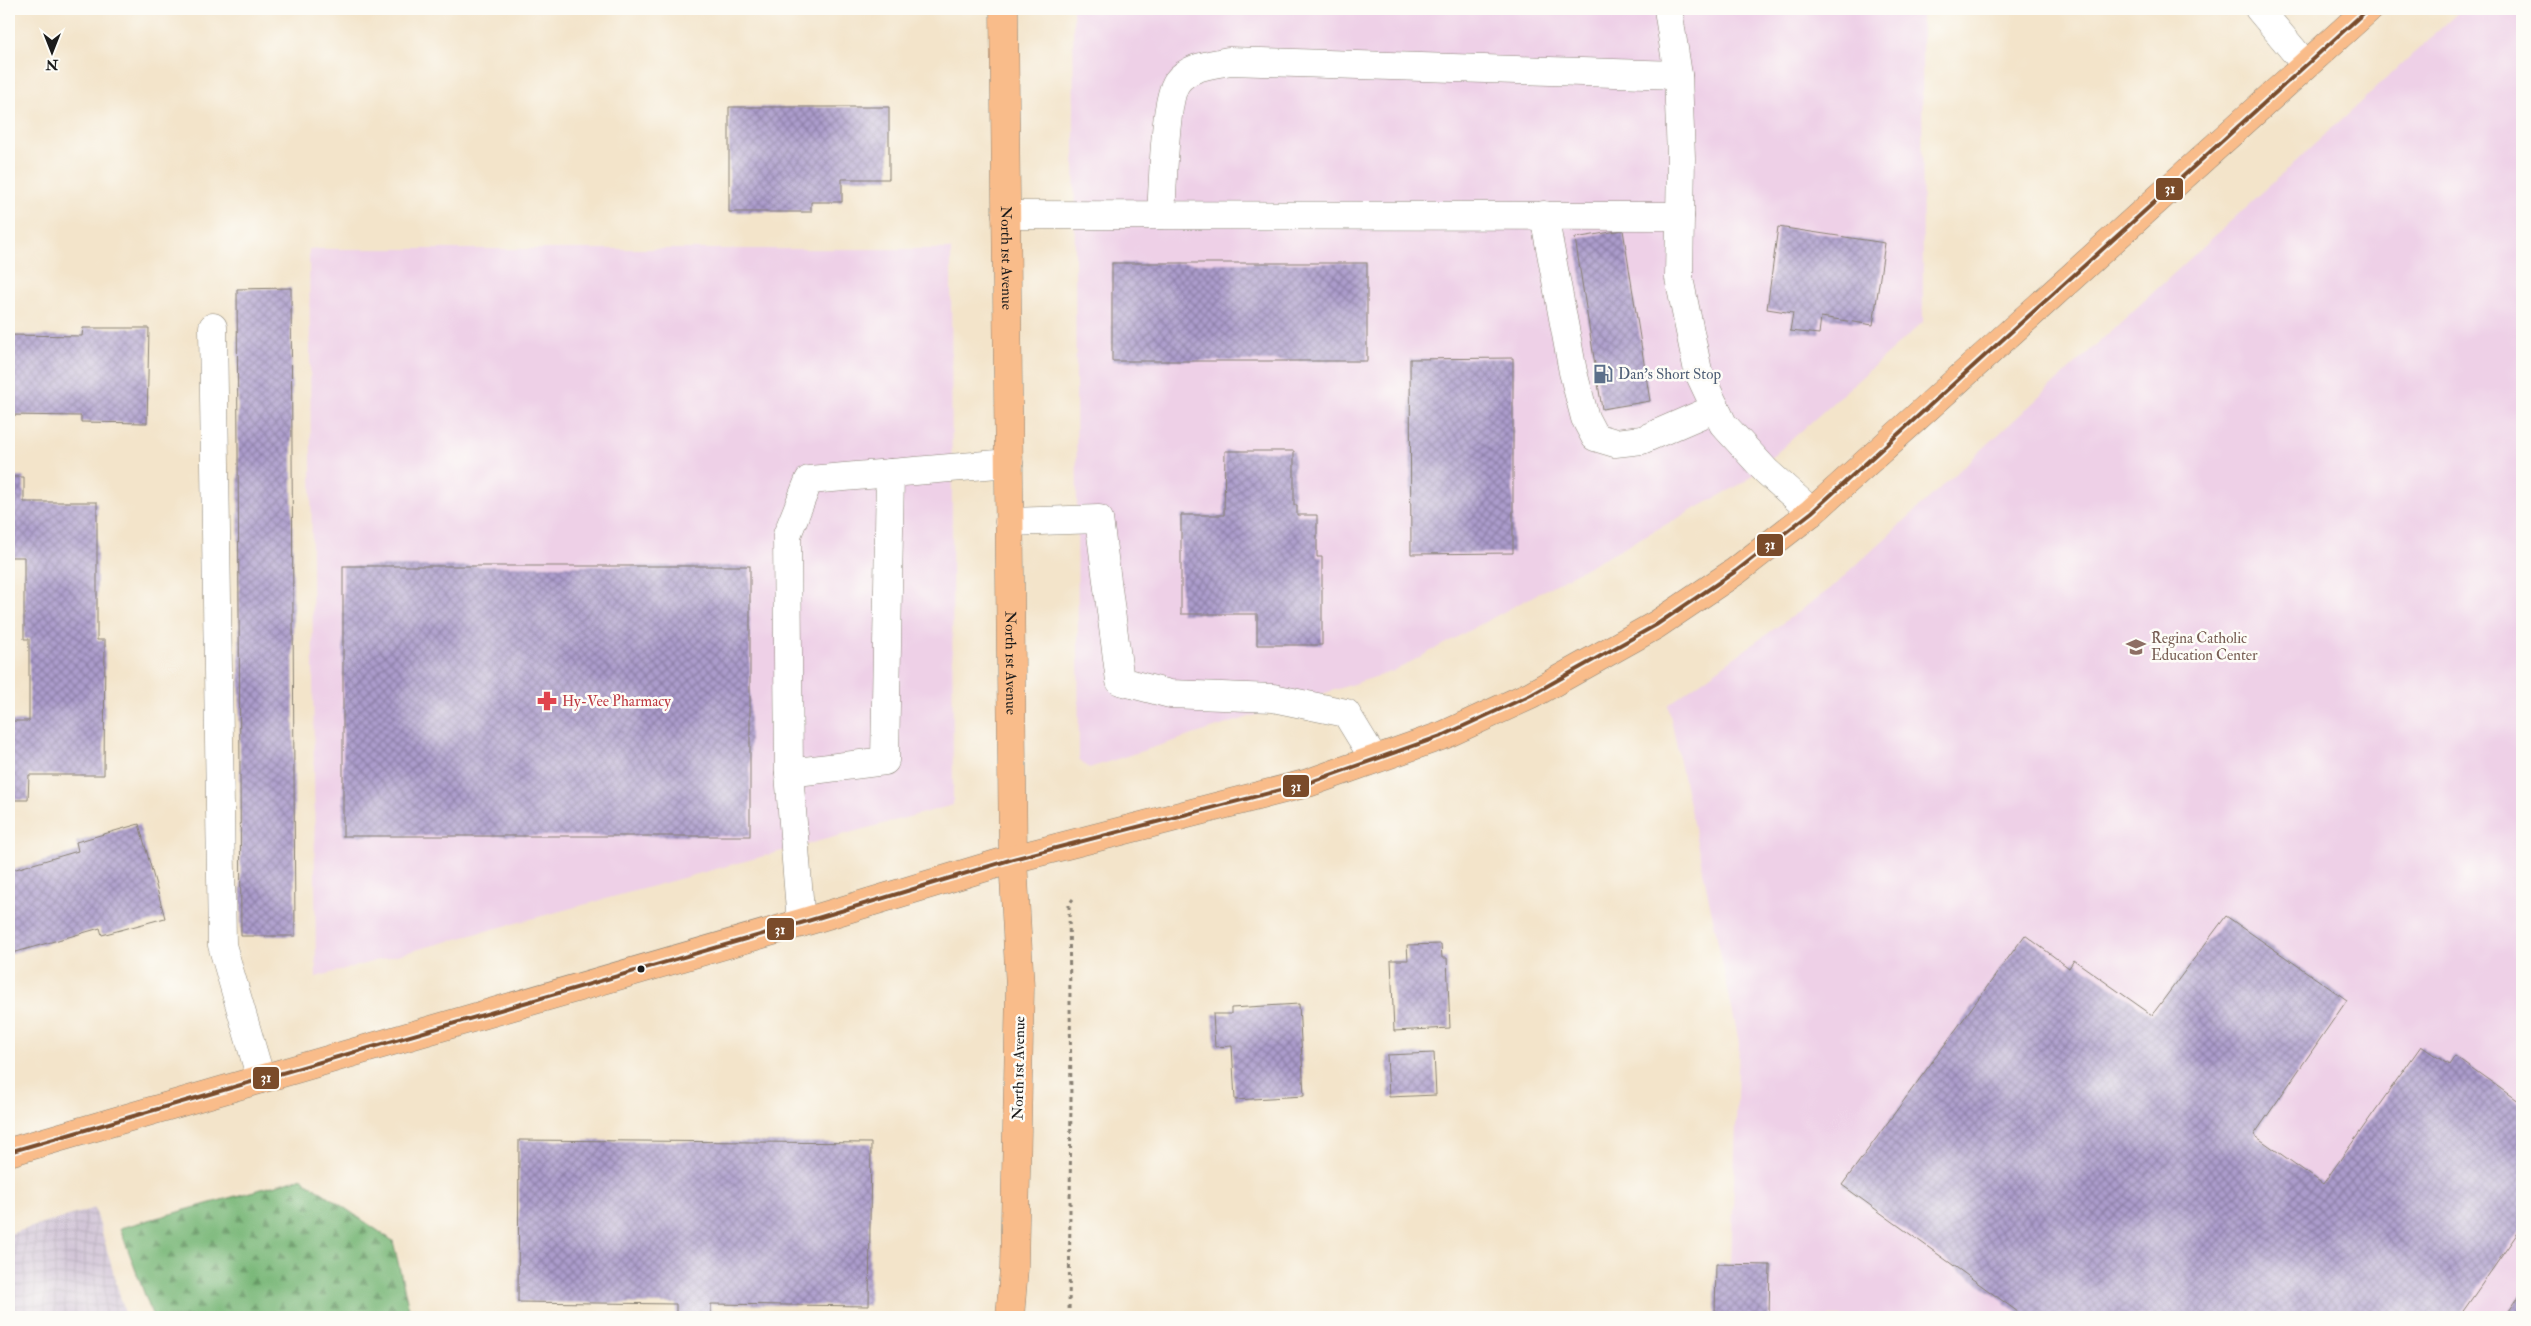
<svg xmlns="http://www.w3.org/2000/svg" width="2531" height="1326" viewBox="0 0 2531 1326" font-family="'IM FELL Double Pica',serif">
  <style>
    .built { fill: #eed0e7 }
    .industrial { fill: url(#industrial-grid) }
    .forest { fill: url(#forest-firs); stroke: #4b6a4a }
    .building { fill: url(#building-cross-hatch) }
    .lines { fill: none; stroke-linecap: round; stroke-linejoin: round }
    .minor-casing { stroke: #888073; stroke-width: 29 }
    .major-casing { stroke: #888073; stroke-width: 29 }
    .path { stroke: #888073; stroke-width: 3; stroke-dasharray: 4 4; stroke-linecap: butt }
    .minor { stroke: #fff; stroke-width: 28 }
    .major { stroke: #f9bc8a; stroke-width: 28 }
    .bus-1-casing { stroke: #fdfcf7; stroke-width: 8 }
    .bus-1 { stroke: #7a4b2a; stroke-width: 4 }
    .bus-dot { fill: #1c1c1c; stroke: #fdfcf7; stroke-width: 2 }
    .labels { text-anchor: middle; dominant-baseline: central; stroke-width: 5; stroke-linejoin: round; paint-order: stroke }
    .street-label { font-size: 15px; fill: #1c1c1c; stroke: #fdfcf7 }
    .service-label { font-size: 15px; fill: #4e5e75; stroke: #fdfcf7; text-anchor: start }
    .education-label { font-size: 15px; fill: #785e54; stroke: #fdfcf7; text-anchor: start }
    .health-label { font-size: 15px; fill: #be3a42; stroke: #fdfcf7; text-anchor: start }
    .line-badge { stroke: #fdfcf7; stroke-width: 2 }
    .badge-label { font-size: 14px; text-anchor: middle; font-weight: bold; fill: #fff }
  </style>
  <defs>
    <pattern id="industrial-grid" width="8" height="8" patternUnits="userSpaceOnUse" patternTransform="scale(1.25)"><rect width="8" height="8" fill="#ccbed3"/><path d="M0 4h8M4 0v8" fill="none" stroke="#afa3b5"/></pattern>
    <pattern id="forest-firs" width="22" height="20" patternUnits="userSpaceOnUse" patternTransform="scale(1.25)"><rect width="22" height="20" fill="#7ab879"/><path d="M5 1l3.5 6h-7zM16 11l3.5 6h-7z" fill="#639562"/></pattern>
    <pattern id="building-cross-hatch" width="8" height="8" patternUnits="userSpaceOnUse" patternTransform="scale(1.25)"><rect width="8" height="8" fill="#ac9ccc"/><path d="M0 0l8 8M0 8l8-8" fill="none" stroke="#8b7ea5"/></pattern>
  </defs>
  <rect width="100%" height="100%" fill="#fdfcf7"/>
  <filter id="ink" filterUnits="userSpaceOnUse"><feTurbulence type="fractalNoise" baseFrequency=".02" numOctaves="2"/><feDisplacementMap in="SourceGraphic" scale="10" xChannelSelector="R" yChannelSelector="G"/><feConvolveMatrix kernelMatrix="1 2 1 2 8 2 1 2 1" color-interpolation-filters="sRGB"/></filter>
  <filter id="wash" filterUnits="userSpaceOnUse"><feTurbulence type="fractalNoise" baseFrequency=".0096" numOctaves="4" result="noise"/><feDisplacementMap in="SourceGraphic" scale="20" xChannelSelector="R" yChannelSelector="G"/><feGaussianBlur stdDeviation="1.12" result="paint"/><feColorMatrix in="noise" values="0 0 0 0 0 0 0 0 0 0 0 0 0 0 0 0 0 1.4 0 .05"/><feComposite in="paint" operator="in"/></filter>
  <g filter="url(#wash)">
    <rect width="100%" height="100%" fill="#f3e4ca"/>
    <g class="built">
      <polygon points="1073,9 1922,9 1923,322 1743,483 1394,671 1089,768 1079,759"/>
      <polygon points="2462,9 2522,9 2522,1317 1729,1317 1739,1042 1668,705 1830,589"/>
      <polygon points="309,249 951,249 953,805 316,977"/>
    </g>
    <polygon class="industrial" points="95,1208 126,1317 9,1317 9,1234"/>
    <polygon class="forest" points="301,1178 393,1241 411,1317 153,1317 120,1228"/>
    <g id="blocks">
      <g class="building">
        <polygon points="729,107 889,107 889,179 842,179 842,202 811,202 811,212 729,212"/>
        <polygon points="1778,227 1885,243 1873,325 1821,317 1819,334 1790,331 1793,313 1767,309"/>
        <polygon points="1623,230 1650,401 1602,409 1575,238"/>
        <rect x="1112" y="263" width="255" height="98"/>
        <polygon points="291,288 295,936 241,936 237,289"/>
        <polygon points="83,328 149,328 147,423 81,422 81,416 9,415 9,335 82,336"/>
        <polygon points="1513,358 1513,553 1411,554 1410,359"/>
        <polygon points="1225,451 1294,451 1294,505 1297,505 1297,515 1317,515 1317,557 1322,557 1322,645 1257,645 1257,614 1181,614 1181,515 1224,515"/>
        <polygon points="9,477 24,477 24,502 97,502 97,640 105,640 104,775 29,775 28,800 9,800 9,721 29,721 29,639 24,639 24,557 9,557"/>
        <rect x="343" y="566" width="407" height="270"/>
        <polygon points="139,824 165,918 102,935 100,928 9,954 9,871 78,851 76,842"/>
        <polygon points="2226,916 2347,1000 2254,1135 2323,1184 2421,1046 2449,1065 2455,1056 2522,1104 2522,1227 2459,1317 2025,1317 1842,1185 2025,935 2069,968 2074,960 2152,1015"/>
        <polygon points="1441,944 1442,958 1447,958 1450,1028 1394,1031 1391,960 1408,960 1407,945"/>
        <polygon points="1299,1004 1304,1096 1235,1100 1232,1046 1215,1047 1213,1014 1231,1014 1231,1008"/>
        <polygon points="1434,1053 1436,1095 1389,1097 1387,1055"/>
        <polygon points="519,1140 871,1143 869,1306 711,1304 711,1317 676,1317 676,1304 518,1302"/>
        <polygon points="1716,1264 1770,1265 1769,1317 1715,1317"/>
        <polygon points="2522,1292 2522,1317 2505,1317"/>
        <polygon points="1363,1315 1385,1316 1385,1317 1363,1317"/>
      </g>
    </g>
  </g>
  <g filter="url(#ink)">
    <use href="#blocks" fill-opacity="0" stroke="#888073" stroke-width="1"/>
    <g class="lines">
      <defs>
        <g id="minor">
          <polyline points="1668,9 1678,75 1681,158 1679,278 1698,371 1723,424 1766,471 1812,512"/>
          <polyline points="2259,9 2305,64"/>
          <polyline points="1006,215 1680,216"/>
          <path d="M1161,215C1163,189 1164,100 1177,82C1189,66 1211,65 1229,61L1678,75"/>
          <polyline points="1544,215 1573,372 1585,418 1595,437 1615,443 1642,440 1716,408"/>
          <polyline points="213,327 222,945 261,1079"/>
          <polyline points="1009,522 1099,519 1120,681 1170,694 1273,698 1346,713 1374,759"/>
          <polyline points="789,773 885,761 890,473"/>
          <polyline points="801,923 789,773 787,535 809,480 1009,463"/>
        </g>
        <g id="major">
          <path id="s1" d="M1004,9L1013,859L1020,988L1014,1268L1010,1317"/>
          <polyline points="9,1152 801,923 1013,859 1308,783 1444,735 1531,695 1656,625 1736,571 1812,512 2368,9"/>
        </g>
      </defs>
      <use href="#minor" class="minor-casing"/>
      <use href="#major" class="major-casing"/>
      <polyline class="path" points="1069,1317 1071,1098 1069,904 1073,899"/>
      <use href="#minor" class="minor"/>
      <use href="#major" class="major"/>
      <defs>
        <polyline id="bus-1" points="9,1152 801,923 1013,859 1308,783 1444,735 1531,695 1656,625 1736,571 1812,512 2368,9"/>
      </defs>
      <use href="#bus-1" class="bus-1-casing"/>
      <use href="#bus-1" class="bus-1"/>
    </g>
  </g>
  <defs>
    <symbol id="fuel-bare" viewBox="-9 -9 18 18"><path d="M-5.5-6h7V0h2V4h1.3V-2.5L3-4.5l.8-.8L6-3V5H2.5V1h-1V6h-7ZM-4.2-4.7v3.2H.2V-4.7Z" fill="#5c6f8a" stroke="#fdfcf7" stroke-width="2.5" paint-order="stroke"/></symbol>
    <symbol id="school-bare" viewBox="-9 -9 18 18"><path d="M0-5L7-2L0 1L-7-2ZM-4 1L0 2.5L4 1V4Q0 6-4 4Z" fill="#8d6e63" stroke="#fdfcf7" stroke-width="2.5" paint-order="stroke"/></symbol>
    <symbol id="pharmacy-bare" viewBox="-9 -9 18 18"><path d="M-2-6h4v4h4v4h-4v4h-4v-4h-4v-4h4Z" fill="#e0444e" stroke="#fdfcf7" stroke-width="2.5" paint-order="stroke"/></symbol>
  </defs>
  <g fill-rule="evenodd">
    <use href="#fuel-bare" x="1589" y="360" width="28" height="28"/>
    <use href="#school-bare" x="2122" y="633" width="28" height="28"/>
    <use href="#pharmacy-bare" x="533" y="687" width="28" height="28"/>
  </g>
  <circle class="bus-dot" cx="641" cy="969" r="4.5"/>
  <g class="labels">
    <g class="street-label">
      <text stroke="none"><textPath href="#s1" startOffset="249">North 1st Avenue</textPath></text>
      <text stroke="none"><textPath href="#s1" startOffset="654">North 1st Avenue</textPath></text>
      <text transform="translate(1019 1068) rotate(-89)">North 1st Avenue</text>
    </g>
    <g class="service-label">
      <text x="1618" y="374">Dan's Short Stop</text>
    </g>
    <g class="education-label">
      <text x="2151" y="638">Regina Catholic<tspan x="2151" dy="17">Education Center</tspan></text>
    </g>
    <g class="health-label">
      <text x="562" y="701">Hy-Vee Pharmacy</text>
    </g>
  </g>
  <g class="line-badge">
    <rect x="2155" y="177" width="29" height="24" rx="5" fill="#7a4b2a"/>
    <rect x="1756" y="533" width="28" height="24" rx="5" fill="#7a4b2a"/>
    <rect x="1282" y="774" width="28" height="24" rx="5" fill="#7a4b2a"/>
    <rect x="766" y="917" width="29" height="24" rx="5" fill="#7a4b2a"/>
    <rect x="252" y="1066" width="28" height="24" rx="5" fill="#7a4b2a"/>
  </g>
  <g class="badge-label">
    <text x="2170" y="193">31</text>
    <text x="1770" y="549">31</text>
    <text x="1296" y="791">31</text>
    <text x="780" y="934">31</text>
    <text x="266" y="1082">31</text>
  </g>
  <rect width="2531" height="1326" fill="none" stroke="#fdfcf7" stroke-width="30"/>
  <g transform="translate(52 52) rotate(180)" stroke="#fdfcf7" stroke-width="4" paint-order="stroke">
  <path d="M0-4L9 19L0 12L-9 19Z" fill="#1c1c1c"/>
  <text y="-8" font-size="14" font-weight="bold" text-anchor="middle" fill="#1c1c1c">N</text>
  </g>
</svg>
